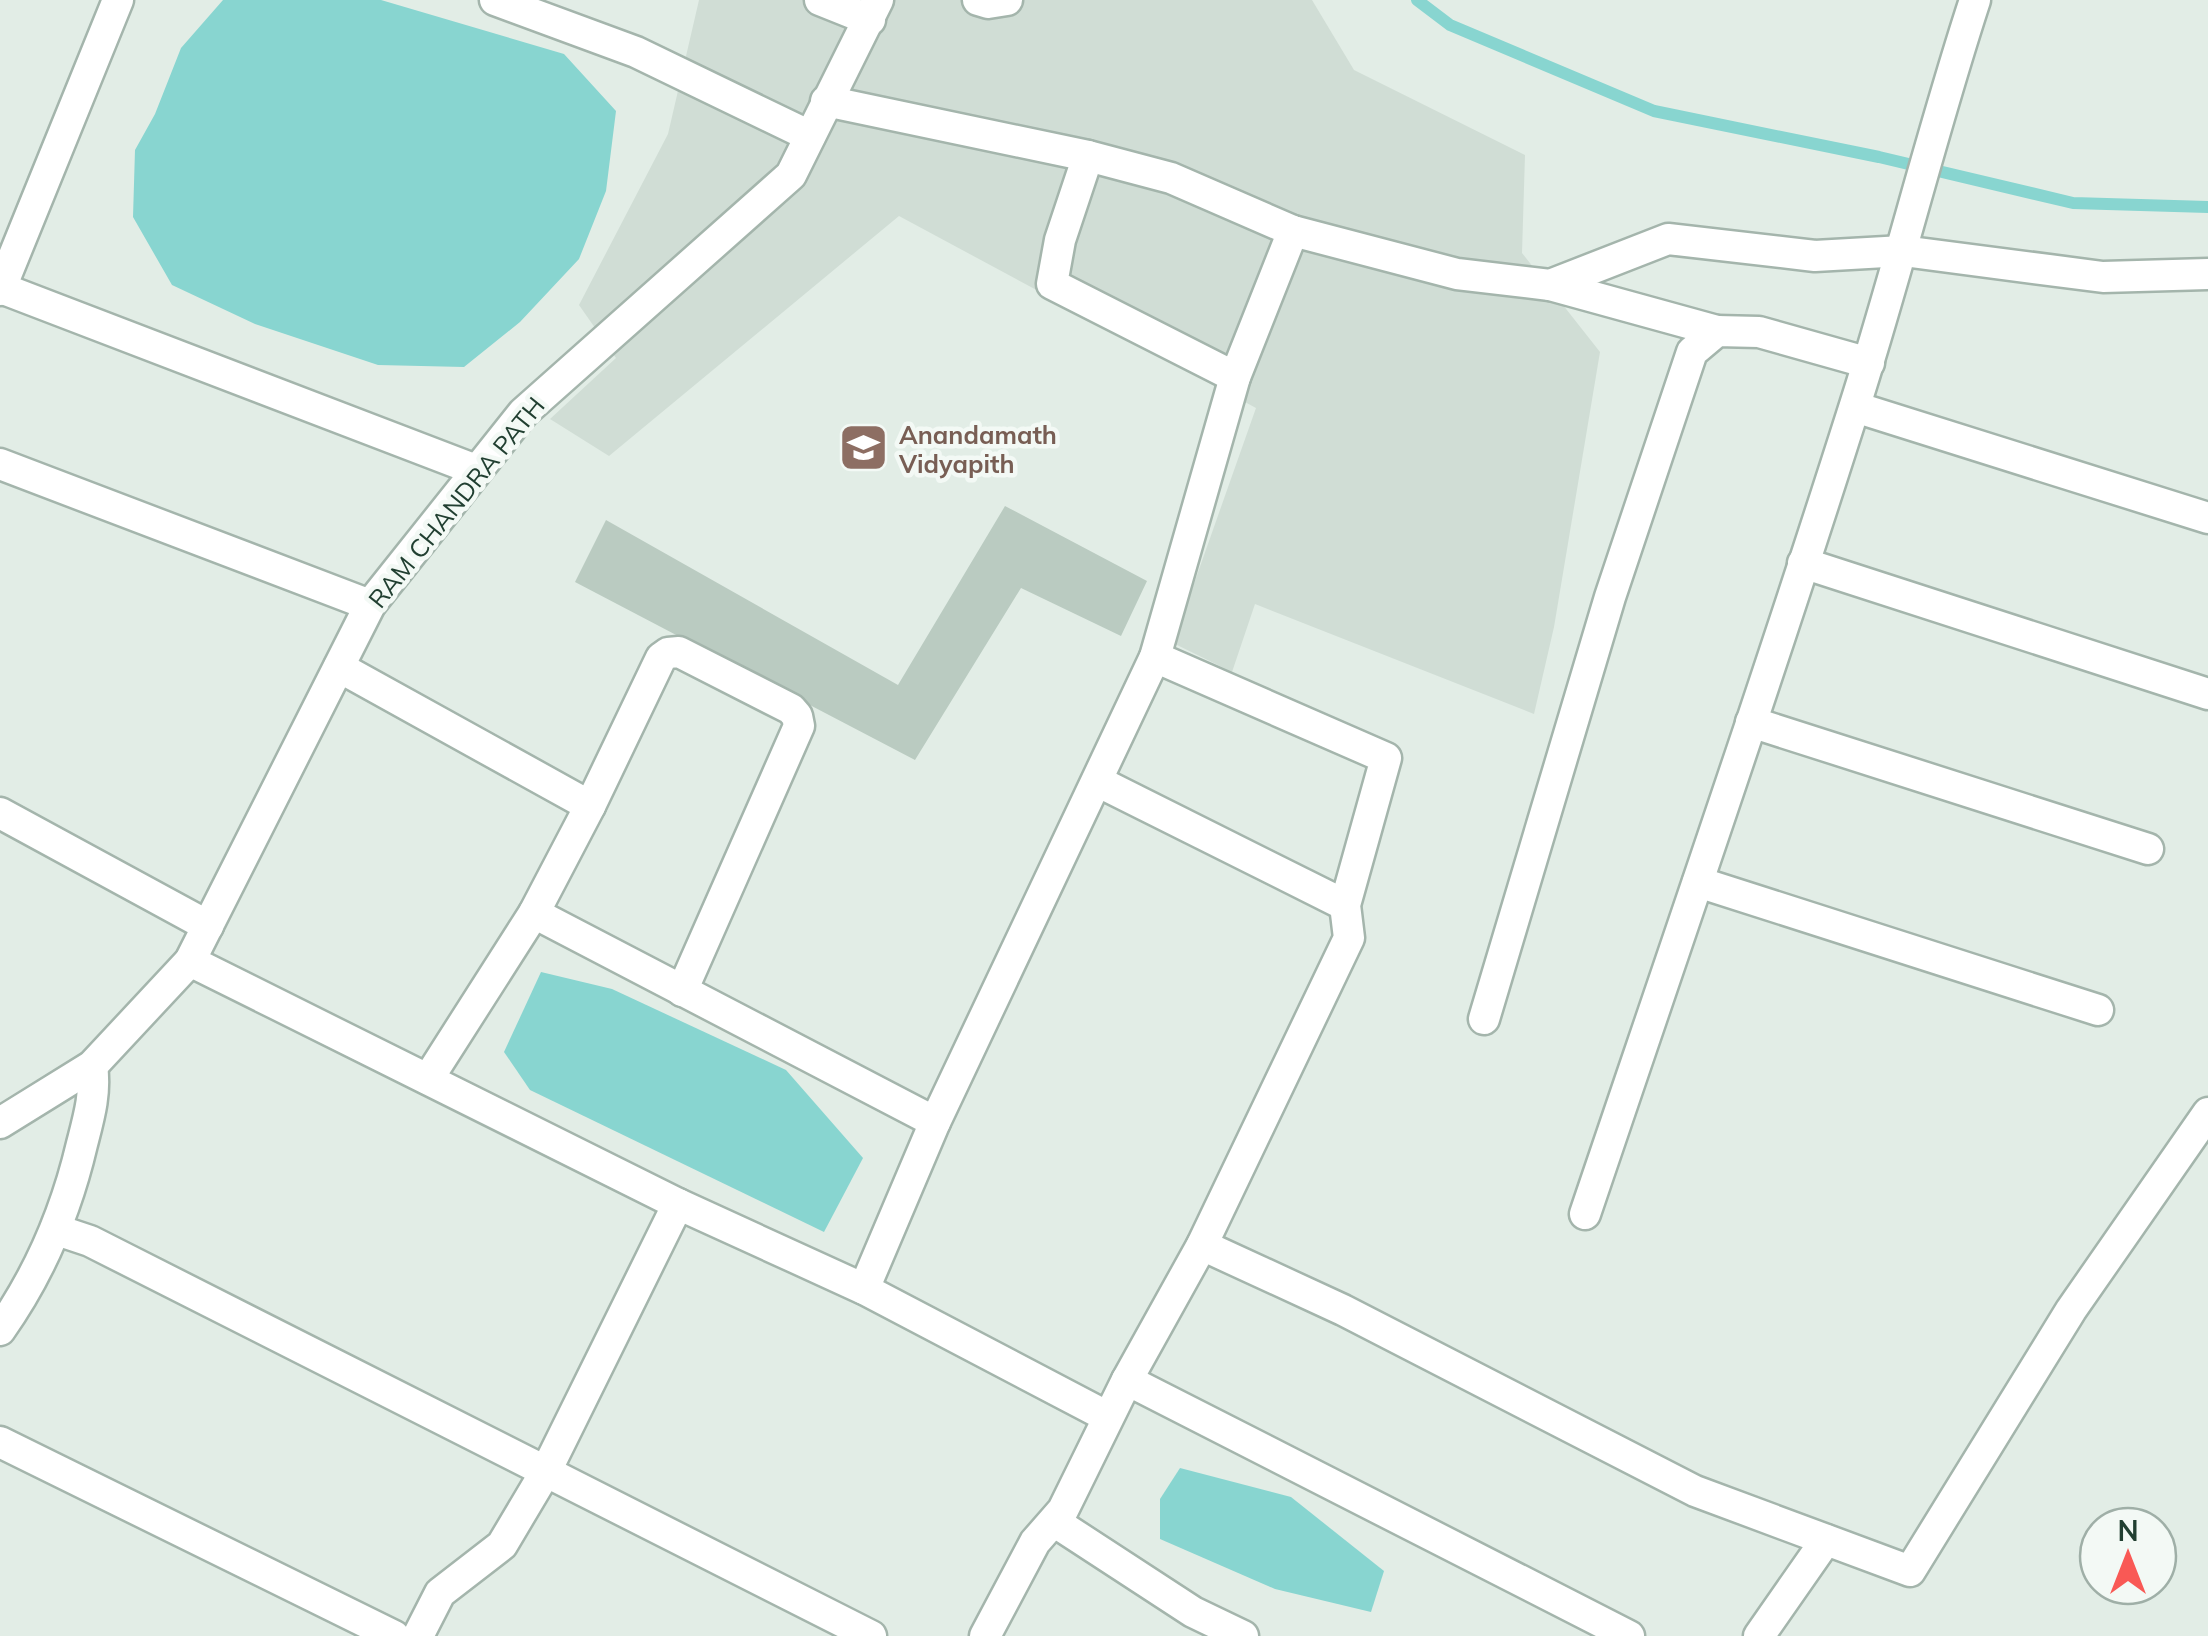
<svg xmlns="http://www.w3.org/2000/svg" width="2208" height="1636" viewBox="0 0 2208 1636" font-family="Mulish,sans-serif">
  <style>
    .built { fill: #d0ddd5 }
    .water { fill: #88d5d0 }
    .lines { fill: none; stroke-linecap: round; stroke-linejoin: round }
    .stream { stroke: #88d5d0; stroke-width: 12 }
    .building { fill: #bacbc1 }
    .street-casing { stroke: #a4b5ac; stroke-width: 35 }
    .street { stroke: #fff; stroke-width: 30 }
    .labels { text-anchor: middle; dominant-baseline: central; stroke-width: 9; stroke-linejoin: round; paint-order: stroke }
    .education-label { font-size: 25px; font-weight: bold; fill: #785e54; stroke: #f3f9f5; text-anchor: start }
    .street-label { font-size: 25px; fill: #213f31; stroke: #f3f9f5 }
  </style>
  <rect width="100%" height="100%" fill="#e2ede6"/>
  <polygon class="built" points="699,0 1312,0 1354,70 1525,155 1522,253 1600,352 1554,627 1534,714 1255,604 1232,672 1173,643 1256,408 899,216 609,456 550,419 616,358 579,305 668,134"/>
  <g class="water">
    <polygon points="223,0 381,0 564,54 616,111 606,191 579,259 520,322 464,367 378,365 255,324 172,285 133,217 135,150 155,114 181,48"/>
    <polygon points="541,972 612,989 786,1070 863,1158 824,1232 530,1090 504,1052"/>
    <polygon points="1180,1468 1291,1497 1384,1571 1371,1612 1275,1589 1160,1539 1160,1499"/>
  </g>
  <g class="lines">
    <polyline class="stream" points="1417,0 1450,25 1654,111 1879,157 2073,203 2208,207"/>
  </g>
  <polygon class="building" points="1005,506 1147,581 1121,636 1021,588 915,760 575,582 606,520 898,685"/>
  <g class="lines">
    <defs>
      <g id="street">
        <polyline points="495,0 636,52 810,136"/>
        <polyline points="820,0 870,20"/>
        <polyline points="978,0 988,3 1007,0"/>
        <polyline points="826,101 1088,156 1171,178 1293,231 1457,274 1550,285 1668,239 1815,256 1903,251 2103,277 2208,274"/>
        <polyline points="1088,156 1060,240 1052,284 1235,377"/>
        <polyline points="1550,285 1717,331"/>
        <polyline points="1,288 476,470"/>
        <polyline points="0,290 118,0"/>
        <polyline points="1855,407 2208,518"/>
        <polyline points="0,464 370,605"/>
        <polyline points="1803,563 2208,694"/>
        <polyline points="339,667 590,806"/>
        <polyline points="1751,722 2148,849"/>
        <polyline points="1097,781 1345,905"/>
        <polyline points="0,813 208,926"/>
        <polyline points="1698,882 2098,1010"/>
        <polyline points="534,913 935,1122"/>
        <polyline points="190,961 678,1204 864,1289 1108,1417"/>
        <polyline points="1484,1019 1610,597 1692,352 1717,331 1759,332 1869,363"/>
        <polyline points="428,1079 534,913 590,806 661,658 668,653 679,652 791,709 797,716 799,726 682,991"/>
        <polyline points="0,1123 92,1066 190,961 370,605 523,413 791,175 878,0"/>
        <path d="M1585,1214C1676,945 1769,676 1855,405C1898,271 1931,134 1975,0"/>
        <polyline points="57,1230 90,1241 871,1636"/>
        <polyline points="1202,1245 1343,1310 1695,1491 1910,1571 2071,1310 2208,1113"/>
        <polyline points="864,1289 935,1122 1155,657 1235,377 1293,231"/>
        <path d="M0,1330C41,1272 66,1212 82,1144C89,1117 96,1093 92,1066"/>
        <polyline points="1127,1380 1629,1636"/>
        <polyline points="0,1442 394,1636"/>
        <polyline points="1055,1522 1193,1612 1243,1636"/>
        <polyline points="418,1636 440,1593 502,1545 546,1471 678,1204"/>
        <polyline points="985,1636 1035,1542 1063,1510 1127,1380 1202,1245 1349,938 1345,905 1386,758 1155,657"/>
        <polyline points="1759,1636 1826,1540"/>
      </g>
    </defs>
    <use href="#street" class="street-casing"/>
    <use href="#street" class="street"/>
  </g>
  <defs>
    <symbol id="school-square" viewBox="-11 -11 22 22"><rect x="-9" y="-9" width="18" height="18" rx="4" fill="#8d6e63" stroke="#f3f9f5"/><path d="M0-5L7-2L0 1L-7-2ZM-4 1L0 2.5L4 1V4Q0 6-4 4Z" fill="#fff"/></symbol>
  </defs>
  <g fill-rule="evenodd">
    <use href="#school-square" x="836" y="420" width="55" height="55"/>
  </g>
  <g class="labels">
    <g class="education-label">
      <text x="899" y="434">Anandamath<tspan x="899" dy="29">Vidyapith</tspan></text>
    </g>
    <g class="street-label">
      <text transform="translate(456 502) rotate(-51)">RAM CHANDRA PATH</text>
    </g>
  </g>
  <g transform="translate(2128 1556)"><circle r="48" fill="#f3f9f5" stroke="#9fafa7" stroke-width="2.5"/>
  <path d="M0-8L18 38L0 25L-18 38Z" fill="#f95955"/>
  <text y="-15" font-size="28" font-weight="bold" text-anchor="middle" fill="#213f31">N</text>
  </g>
</svg>
